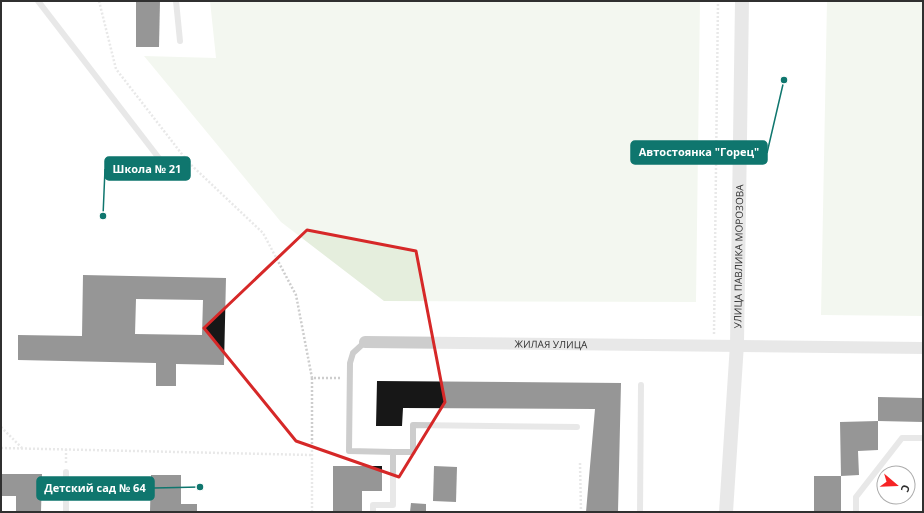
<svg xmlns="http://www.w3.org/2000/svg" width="924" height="513" viewBox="0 0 924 513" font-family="'Open Sans',sans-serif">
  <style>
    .green { fill: #e5eedd }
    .building { fill: #171717; fill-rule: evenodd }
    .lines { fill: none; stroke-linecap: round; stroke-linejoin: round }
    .path { stroke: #cdcdcd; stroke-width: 2.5; stroke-dasharray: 2 2; stroke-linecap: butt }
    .service { stroke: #cdcdcd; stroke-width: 6 }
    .minor { stroke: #cdcdcd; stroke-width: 12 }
    .tertiary { stroke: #cdcdcd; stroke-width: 14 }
    .marked { fill: none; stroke: #d62828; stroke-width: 3; stroke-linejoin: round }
    .labels { text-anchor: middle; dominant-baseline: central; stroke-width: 4; stroke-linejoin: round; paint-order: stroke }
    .street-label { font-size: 10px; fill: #303030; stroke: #fff }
    .leader { fill: none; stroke: #0f766e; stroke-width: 1.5 }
    .callout-dot { fill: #0f766e; stroke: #fff; stroke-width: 1.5 }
    .callout { fill: #0f766e; stroke: #0f766e; stroke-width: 1.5 }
    .callout-label { font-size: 11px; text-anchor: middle; font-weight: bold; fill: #fff }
  </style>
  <rect width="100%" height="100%" fill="#fff"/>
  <g class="green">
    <polygon points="210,1 700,1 696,302 384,301 281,222 144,56 216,58"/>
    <polygon points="827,1 923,1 923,316 821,315"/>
  </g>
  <g class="building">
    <polygon points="136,1 160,1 159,47 136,47"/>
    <path d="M83,275L226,278L224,365L176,364V386H156V363L18,360V335L82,336ZM136,299L203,300L202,335L135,334Z"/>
    <polygon points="377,381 621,383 618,512 586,512 595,409 403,408 402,426 376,426"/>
    <polygon points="878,397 923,398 923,422 878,421"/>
    <polygon points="878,421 878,450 858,451 859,475 841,476 840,422"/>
    <polygon points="333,466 382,466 382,491 362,491 362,512 333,512"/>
    <polygon points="434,466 457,467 456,502 433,501"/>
    <polygon points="1,474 42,474 41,512 16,512 16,496 1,496"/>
    <polygon points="151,475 181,475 181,504 197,504 197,512 150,511"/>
    <rect x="814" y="476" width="27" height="36"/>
    <polygon points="411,503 426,504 426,512 410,512"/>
  </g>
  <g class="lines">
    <g class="path">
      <polyline points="99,1 116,69 188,162 263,233 296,295 312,378"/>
      <polyline points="714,334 718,1"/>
      <polyline points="1,427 22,448"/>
      <polyline points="1,448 311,455"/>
      <polyline points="66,449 66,464"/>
      <polyline points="580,463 581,512"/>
      <polyline points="312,512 312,378 341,378"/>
    </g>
    <g class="service">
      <polyline points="38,1 165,166"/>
      <polyline points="176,1 180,41"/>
      <polyline points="740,159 755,159"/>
      <polyline points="365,342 353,353 350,363 349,451 393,452 393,505 373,505 373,512"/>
      <polyline points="393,452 413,452 413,425 577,427"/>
      <polyline points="66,512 66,472"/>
      <polyline points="640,512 641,385"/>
      <polyline points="856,512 856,497 902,438 923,438"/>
    </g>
    <path class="minor" id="s1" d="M365,342L923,348"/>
    <path class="tertiary" id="s2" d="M726,512L737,344L742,1"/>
  </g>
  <path d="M0 0H924V513H0ZM307,230L416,251L445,402L399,477L296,441L204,328Z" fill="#fff" fill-opacity=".55" fill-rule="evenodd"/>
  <path class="marked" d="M307,230L416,251L445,402L399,477L296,441L204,328Z"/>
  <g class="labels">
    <g class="street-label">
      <text stroke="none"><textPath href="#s2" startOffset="256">УЛИЦА ПАВЛИКА МОРОЗОВА</textPath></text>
      <text stroke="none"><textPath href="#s1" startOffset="186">ЖИЛАЯ УЛИЦА</textPath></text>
    </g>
  </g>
  <path class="leader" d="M784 80L767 153M103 216L105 169M200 487L154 488"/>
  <g class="callout-dot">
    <circle cx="784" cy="80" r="4"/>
    <circle cx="103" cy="216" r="4"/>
    <circle cx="200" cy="487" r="4"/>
  </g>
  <g class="callout">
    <rect x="631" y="141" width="136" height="23" rx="4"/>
    <rect x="105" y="157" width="85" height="23" rx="4"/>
    <rect x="37" y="477" width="117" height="23" rx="4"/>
  </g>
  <g class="callout-label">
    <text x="699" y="156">Автостоянка "Горец"</text>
    <text x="147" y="173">Школа № 21</text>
    <text x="95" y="492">Детский сад № 64</text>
  </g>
  <rect width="924" height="513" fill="none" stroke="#303030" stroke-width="4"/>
  <g transform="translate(896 485) rotate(109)"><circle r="19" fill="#ffffff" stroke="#acacac"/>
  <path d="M0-3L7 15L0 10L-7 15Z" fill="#f62325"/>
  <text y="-6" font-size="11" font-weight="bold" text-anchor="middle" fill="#303030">С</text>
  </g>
</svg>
